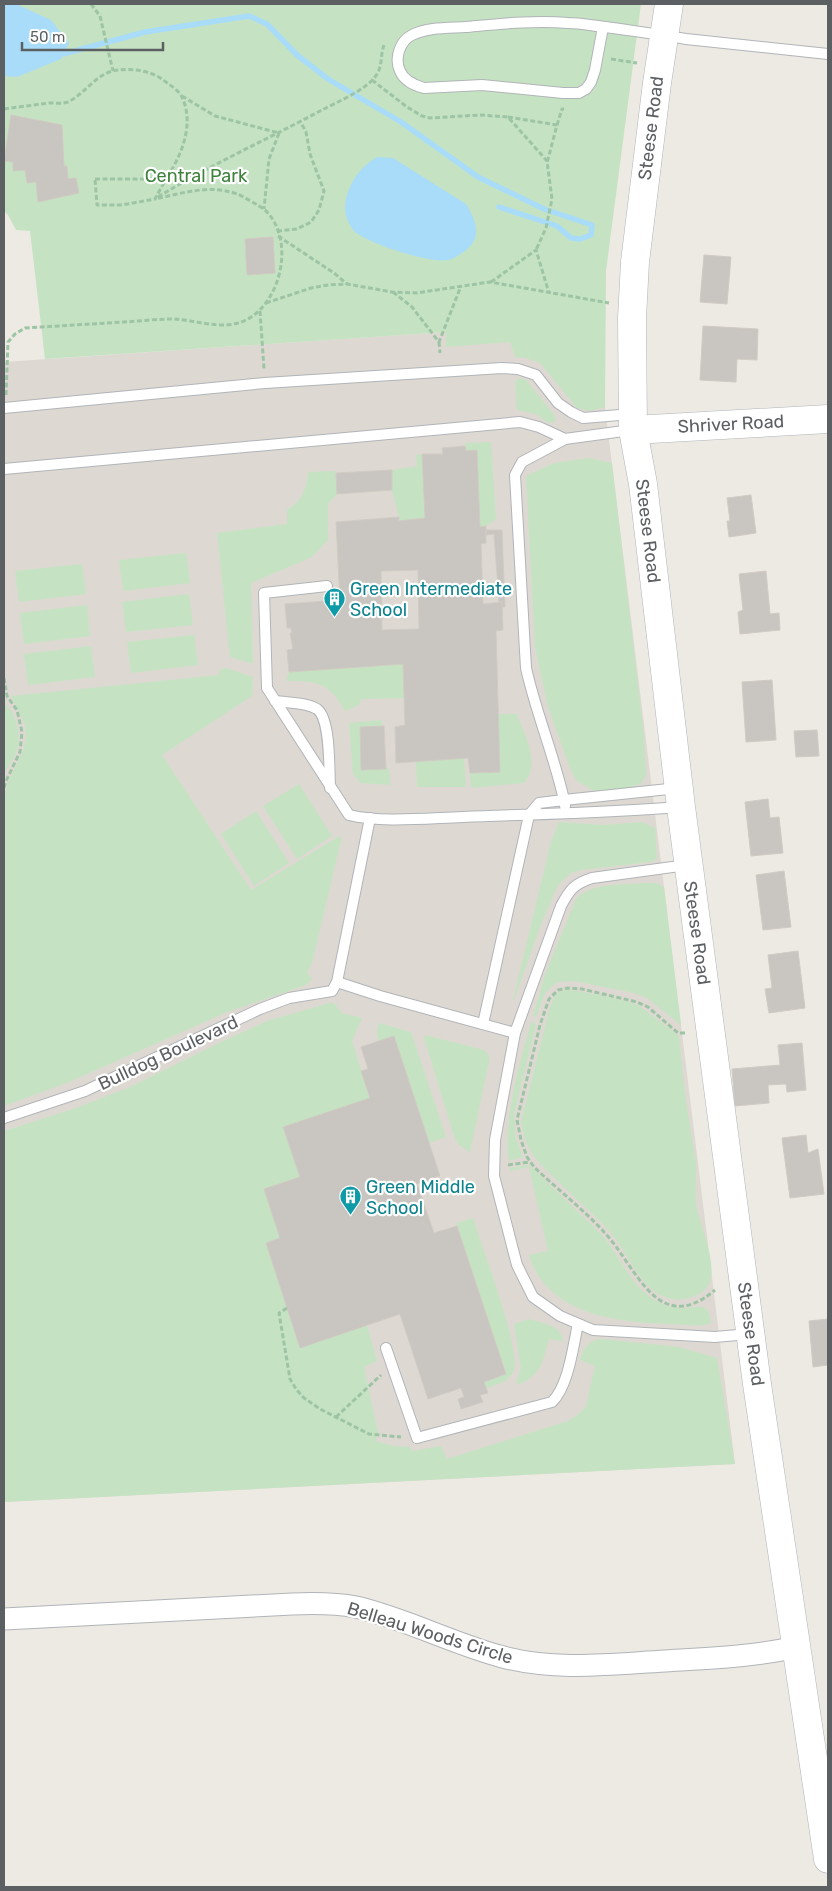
<svg xmlns="http://www.w3.org/2000/svg" width="832" height="1891" viewBox="0 0 832 1891" font-family="Rubik,sans-serif">
  <style>
    .education { fill: #ddd9d2 }
    .green { fill: #c5e3c2 }
    .water { fill: #a9dcf8 }
    .lines { fill: none; stroke-linecap: round; stroke-linejoin: round }
    .stream { stroke: #a9dcf8; stroke-width: 5.5 }
    .building { fill: #c9c5c0; stroke: #d1cbc3; fill-rule: evenodd }
    .lane-casing { stroke: #b1b4b8; stroke-width: 12 }
    .street-casing { stroke: #b1b4b8; stroke-width: 23 }
    .secondary-casing { stroke: #b0b4b8; stroke-width: 29 }
    .path { stroke: #9dc5a5; stroke-width: 3; stroke-dasharray: 5 2.5; stroke-linecap: butt }
    .lane { stroke: #fff; stroke-width: 10 }
    .street { stroke: #fff; stroke-width: 21 }
    .secondary { stroke: #fff; stroke-width: 28 }
    .labels { text-anchor: middle; dominant-baseline: central; stroke-width: 4.5; stroke-linejoin: round; paint-order: stroke }
    .street-label { font-size: 18px; fill: #5c6063; stroke: #fff }
    .park-label { font-size: 18px; fill: #3f823c; stroke: #fff }
    .culture-label { font-size: 18px; fill: #0d838f; stroke: #fff; text-anchor: start }
  </style>
  <rect width="100%" height="100%" fill="#edeae4"/>
  <polygon class="education" points="605,321 605,407 735,1464 4,1502 4,362"/>
  <g class="green">
    <polygon points="4,4 641,4 606,271 605,407 589,411 577,408 540,363 526,358 515,357 510,342 446,347 446,332 45,359 30,231 16,230 8,215 4,211"/>
    <polygon points="519,378 526,380 555,416 556,419 553,423 547,422 536,414 517,410 515,382"/>
    <polygon points="491,442 496,519 486,526 480,527 465,443"/>
    <polygon points="422,454 425,518 400,521 392,490 392,470 417,466 416,455"/>
    <polygon points="588,458 612,463 644,736 646,775 641,783 630,788 596,792 577,781 572,773 548,707 535,647 526,476 554,463"/>
    <path d="M335,471L337,494L328,504V540L312,557L251,583L253,664L230,657L217,533L287,524V510C302,501 307,489 308,472Z"/>
    <polygon points="186,553 190,583 123,591 119,560"/>
    <polygon points="82,564 86,594 19,602 15,571"/>
    <polygon points="189,594 193,625 126,632 122,602"/>
    <polygon points="87,605 90,636 24,644 20,613"/>
    <polygon points="194,635 198,665 131,673 127,642"/>
    <polygon points="91,646 95,677 28,685 24,654"/>
    <path d="M403,664L404,698L361,699L359,705L345,711C329,682 317,681 286,681L289,672Z"/>
    <polygon points="226,668 253,677 252,696 162,755 251,890 336,838 342,836 312,963 307,973 312,979 306,985 227,1012 69,1082 4,1106 4,805 7,784 23,751 26,738 25,724 11,696 219,675 219,670"/>
    <polygon points="4,689 6,705 13,713 18,729 19,743 15,756 4,773"/>
    <path d="M498,714H517C525,736 541,763 524,783L471,788L470,773L500,772Z"/>
    <polygon points="382,720 382,726 360,728 361,769 386,769 386,766 389,769 390,785 360,783 353,774 349,723"/>
    <polygon points="464,758 466,787 417,787 416,762"/>
    <polygon points="299,784 332,836 297,859 263,806"/>
    <polygon points="256,811 289,863 254,886 221,834"/>
    <polygon points="559,822 603,825 642,822 655,828 657,859 650,862 581,870 571,873 558,885 541,924 514,1000 513,1000 551,842"/>
    <path d="M645,883H656L664,887L681,1025L647,998L634,993L574,981L558,982L551,987L545,993L536,1017L533,1016L545,975L576,899C592,882 623,885 645,883Z"/>
    <path d="M565,989L610,997L638,1005L679,1036C681,1058 683,1079 686,1101C689,1122 693,1143 696,1164C697,1182 693,1200 699,1217C704,1234 717,1267 709,1284C705,1292 697,1296 688,1298C646,1309 632,1256 610,1232C598,1218 583,1205 569,1192C546,1168 526,1158 521,1122L550,1007L555,995Z"/>
    <path d="M333,1002L342,1013L362,1018L352,1041L370,1098L283,1127L300,1177L280,1238L266,1243L300,1347L367,1325L377,1361L364,1367L378,1433L375,1441L394,1446L410,1447L412,1451L441,1446L447,1459L568,1421L580,1413L586,1406L595,1366L580,1360C584,1348 588,1340 602,1339L679,1347L717,1358L735,1464L4,1502V1131L73,1109L128,1088L217,1044L267,1021Z"/>
    <path d="M531,1022L536,1024L514,1114L516,1139L523,1157L509,1161C502,1122 521,1060 531,1022Z"/>
    <polygon points="379,1023 411,1032 446,1137 429,1143 394,1036 378,1041 377,1031"/>
    <polygon points="425,1035 484,1050 489,1056 489,1061 470,1152 459,1145 455,1139 424,1038"/>
    <path d="M529,1165L601,1234C620,1255 631,1288 658,1302C666,1307 679,1309 688,1308C704,1305 709,1306 711,1323C700,1328 682,1324 670,1324C616,1322 548,1315 529,1255L548,1251L529,1167L510,1171V1168Z"/>
    <path d="M473,1218C481,1244 521,1350 514,1370C509,1383 497,1384 486,1388L484,1382L506,1374L457,1226V1223Z"/>
    <path d="M529,1319C543,1323 561,1325 563,1341L549,1339C543,1361 541,1376 517,1385V1380L521,1368L514,1324Z"/>
  </g>
  <g class="water">
    <polygon points="4,4 16,4 51,20 69,43 61,59 17,77 4,76"/>
    <path d="M377,157L393,158L466,204C476,220 483,238 465,251C460,254 454,259 448,260C431,264 366,243 354,231C345,220 343,208 347,195C353,177 361,167 377,157Z"/>
  </g>
  <g class="lines">
    <polyline class="stream" points="63,54 145,32 249,16 267,24 297,55 328,79 401,122 478,177 544,209 592,225 591,235 580,239 571,238 557,226 499,207"/>
  </g>
  <g class="building">
    <polygon points="11,115 62,125 64,166 67,166 68,179 76,178 79,193 38,202 36,182 27,183 25,170 13,171 13,162 4,161"/>
    <polygon points="273,237 275,273 247,275 245,239"/>
    <polygon points="704,255 731,257 727,304 700,302"/>
    <polygon points="703,326 758,329 757,360 737,359 736,382 700,380"/>
    <path d="M465,446L466,451L477,450L480,527L486,526V543L481,544L483,604L502,602L503,630L496,631L500,772L470,773L468,758L396,763L395,727L405,725L403,664L289,672L287,650L293,649L290,633H292L291,628H287L285,604L340,600L336,522L399,517V521L425,518L422,454H443L442,448ZM418,570L419,629L382,630L381,571Z"/>
    <polygon points="392,470 392,490 337,494 336,473"/>
    <polygon points="751,495 756,533 729,537 727,521 730,521 727,498"/>
    <polygon points="486,530 502,530 505,607 502,607 502,602 499,602 494,534 486,535"/>
    <polygon points="766,571 770,614 779,613 780,630 740,634 738,612 743,610 739,574"/>
    <polygon points="772,680 776,740 746,742 742,682"/>
    <polygon points="384,726 386,769 361,770 360,727"/>
    <polygon points="817,730 819,756 796,757 794,731"/>
    <polygon points="768,799 770,818 779,817 783,853 751,856 745,802"/>
    <polygon points="784,871 791,927 763,930 756,875"/>
    <polygon points="798,951 805,1008 769,1013 765,989 772,988 768,955"/>
    <polygon points="394,1036 440,1176 417,1184 434,1233 457,1226 506,1374 484,1382 488,1393 480,1395 483,1402 461,1409 458,1399 464,1397 461,1388 428,1399 400,1314 300,1348 266,1243 280,1238 264,1189 300,1177 283,1127 370,1098 361,1071 368,1069 361,1047"/>
    <polygon points="802,1043 806,1090 787,1092 786,1084 768,1085 769,1103 735,1106 732,1069 780,1065 778,1045"/>
    <polygon points="806,1135 808,1153 818,1149 824,1194 790,1198 782,1138"/>
    <polygon points="828,1319 828,1365 813,1367 809,1321"/>
  </g>
  <g class="lines">
    <defs>
      <g id="lane">
        <path d="M603,27L595,70L591,82L586,89L579,93H563L482,85L424,88C414,85 404,81 400,71C394,58 400,41 412,35C428,27 448,28 465,27C499,24 534,20 568,23C581,23 594,26 606,27C633,31 659,34 686,39L828,54"/>
        <polyline points="4,408 265,383 502,368 518,369 536,375 558,403 571,412 583,418 632,414"/>
        <path d="M631,430L565,439L522,462L515,475L526,668C536,713 554,755 564,800L678,788"/>
        <polyline points="4,469 520,422 539,427 565,439"/>
        <path d="M327,586L264,593L267,688L349,815C380,823 429,818 463,817C535,814 608,813 680,807"/>
        <path d="M275,701C288,703 306,702 317,709C331,719 329,771 330,788"/>
        <path d="M687,865L592,878C574,884 570,889 561,906L515,1033L495,1140L494,1176L517,1265L533,1297L560,1316L593,1330L715,1337L749,1334"/>
        <polyline points="337,982 370,818"/>
        <polyline points="483,1024 529,815 539,803 564,800 565,806"/>
        <polyline points="4,1118 85,1091 260,1009 289,998 332,991 337,982 380,996 515,1033"/>
        <path d="M386,1348L417,1438L552,1402C569,1385 573,1346 578,1324"/>
      </g>
      <path id="street" d="M4,1619L292,1604C313,1603 335,1603 356,1607C407,1619 453,1644 503,1657C556,1671 611,1664 665,1661C709,1658 753,1657 796,1647"/>
      <g id="secondary">
        <polyline points="669,4 657,83 635,262 632,318 633,430 643,484 681,807 757,1384 828,1859"/>
        <polyline points="633,430 828,419"/>
      </g>
    </defs>
    <use href="#lane" class="lane-casing"/>
    <use href="#street" class="street-casing"/>
    <use href="#secondary" class="secondary-casing"/>
    <g class="path">
      <polyline points="91,4 100,16 113,71"/>
      <polyline points="611,59 637,63"/>
      <polyline points="372,80 407,107 422,116 430,118 480,115 508,117 547,161 552,199 546,228 536,250"/>
      <polyline points="182,96 215,116 279,133 269,159 264,209"/>
      <path d="M4,109C19,107 34,105 49,103C55,103 62,104 68,102C86,93 97,72 118,70C133,68 150,71 162,79C168,84 179,90 182,97C195,125 181,156 166,179"/>
      <polyline points="508,117 557,125 547,163"/>
      <polyline points="557,125 562,109 564,109"/>
      <polyline points="171,171 182,182"/>
      <polygon points="95,179 166,179 155,199 122,205 97,205"/>
      <path d="M158,197C210,165 266,140 320,111C337,102 364,91 375,77C383,67 380,56 384,45"/>
      <polyline points="277,231 297,229 311,222 319,210 324,191 310,154 306,132 300,121"/>
      <polyline points="278,236 334,273 347,284"/>
      <polyline points="491,282 536,250 549,293"/>
      <polyline points="393,292 412,307 439,342 461,286"/>
      <polyline points="266,303 311,288 328,285 347,284 392,292 416,293 490,282 609,303"/>
      <polyline points="260,311 264,369"/>
      <polyline points="439,342 440,353"/>
      <path d="M6,395L8,342L15,334L25,328C58,326 91,324 124,322C140,321 157,319 173,319C198,320 224,332 248,319C283,299 295,237 264,209C259,206 243,196 237,194C210,184 183,193 155,199"/>
      <polyline points="4,678 7,696 17,710 22,732 20,752 6,781 4,788"/>
      <path d="M685,1033H678L648,1007L637,1002L582,989L568,988L558,990L549,999L540,1025L517,1120L521,1140L527,1157L534,1167C557,1189 583,1209 604,1232C636,1265 657,1339 715,1290"/>
      <polyline points="508,1165 530,1162"/>
      <polyline points="287,1308 279,1313 290,1379 296,1389 304,1398 320,1409 369,1434 401,1437"/>
      <polyline points="336,1417 381,1375"/>
    </g>
    <use href="#lane" class="lane"/>
    <use href="#street" class="street"/>
    <use href="#secondary" class="secondary"/>
  </g>
  <defs>
    <symbol id="building-pin" viewBox="-11 -11 22 30"><path d="M0 17L-7.5 6A9.5 9.5 0 1 1 7.5 6Z" fill="#0f9aa8" stroke="#fff"/><path d="M-4-6H4V6H1V3H-1V6H-4ZM-2.5-4.3h1.7v1.8h-1.7ZM.8-4.3h1.7v1.8H.8ZM-2.5-1h1.7V.8h-1.7ZM.8-1h1.7V.8H.8Z" fill="#fff"/></symbol>
  </defs>
  <g fill-rule="evenodd">
    <use href="#building-pin" x="322" y="586" width="25" height="34"/>
    <use href="#building-pin" x="338" y="1184" width="25" height="34"/>
  </g>
  <g class="labels">
    <g class="street-label">
      <text transform="translate(651 128) rotate(-83)">Steese Road</text>
      <text transform="translate(731 424) rotate(-3)">Shriver Road</text>
      <text transform="translate(648 531) rotate(83)">Steese Road</text>
      <text transform="translate(697 933) rotate(82)">Steese Road</text>
      <text transform="translate(168 1053) rotate(-25)">Bulldog Boulevard</text>
      <text transform="translate(751 1334) rotate(82)">Steese Road</text>
      <text transform="translate(430 1633) rotate(17)">Belleau Woods Circle</text>
    </g>
    <g class="park-label">
      <text x="196" y="176">Central Park</text>
    </g>
    <g class="culture-label">
      <text x="350" y="589">Green Intermediate<tspan x="350" dy="21">School</tspan></text>
      <text x="366" y="1187">Green Middle<tspan x="366" dy="21">School</tspan></text>
    </g>
  </g>
  <rect width="832" height="1891" fill="none" stroke="#5c6063" stroke-width="10"/>
  <path d="M22 42v8h141v-8" fill="none" stroke="#5c6063" stroke-width="2.5"/>
  <text x="30" y="42" font-size="15" fill="#5c6063" stroke="#ffffff" stroke-width="4" paint-order="stroke">50 m</text>
</svg>
